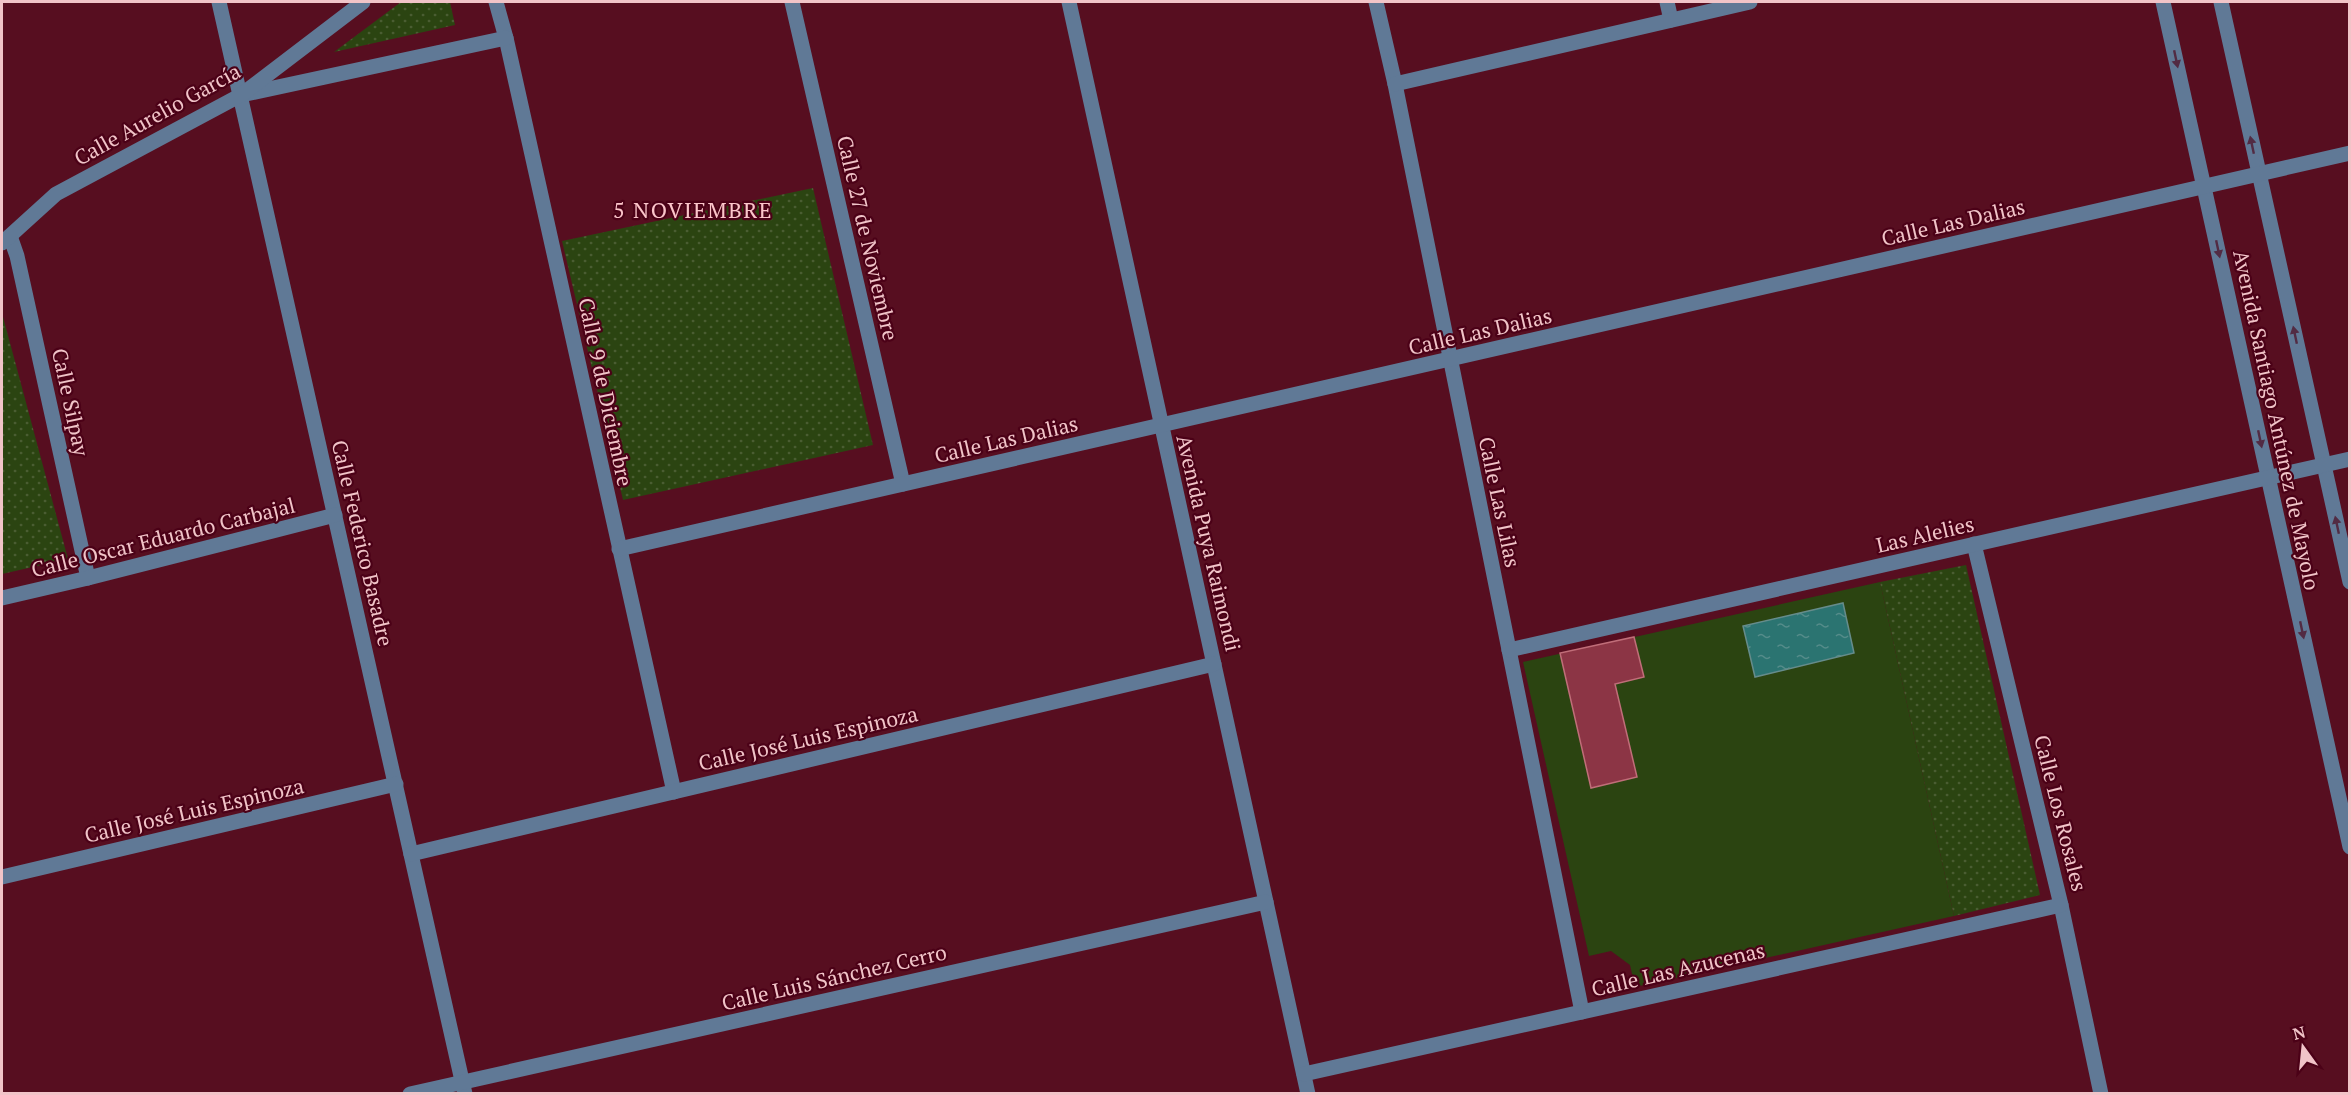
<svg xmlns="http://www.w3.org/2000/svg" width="2351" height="1095" viewBox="0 0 2351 1095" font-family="'PT Serif',serif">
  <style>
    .green { fill: #2b4411 }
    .park { fill: url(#park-dots) }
    .water { fill: url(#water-ripples); stroke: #668c8b; stroke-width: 1.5 }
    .building { fill: #8c3545; stroke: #c06e79; stroke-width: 1.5 }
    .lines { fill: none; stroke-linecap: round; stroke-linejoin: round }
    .minor { stroke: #607996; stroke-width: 15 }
    .oneway { fill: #522b43 }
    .labels { text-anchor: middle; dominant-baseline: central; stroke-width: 4.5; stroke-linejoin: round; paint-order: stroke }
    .street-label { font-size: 21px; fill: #f1c4c8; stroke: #4b0117 }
    .neighbourhood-label { font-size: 22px; letter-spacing: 1.5px; fill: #fbc5ca; stroke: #4b0117 }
  </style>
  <defs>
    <pattern id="park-dots" width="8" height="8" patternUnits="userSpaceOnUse" patternTransform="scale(1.5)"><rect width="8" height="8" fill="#2b4411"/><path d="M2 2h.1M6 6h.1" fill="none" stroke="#4a5d32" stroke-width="1.8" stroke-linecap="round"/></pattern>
    <pattern id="water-ripples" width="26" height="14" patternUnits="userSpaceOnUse" patternTransform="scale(1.5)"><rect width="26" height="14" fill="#2b7471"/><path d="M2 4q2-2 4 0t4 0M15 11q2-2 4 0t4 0" fill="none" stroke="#558c8a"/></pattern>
  </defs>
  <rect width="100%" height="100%" fill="#570e20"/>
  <polygon class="green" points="1880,582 1954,916 1635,987 1630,965 1611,951 1589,956 1523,662"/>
  <g class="park">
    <polygon points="401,2 450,2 455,25 334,52"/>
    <polygon points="813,188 873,445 623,500 562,241"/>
    <polygon points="2,313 68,559 2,574"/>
    <polygon points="1966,565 2040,895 1954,916 1880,582"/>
  </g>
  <polygon class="water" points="1843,603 1854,653 1755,677 1743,626"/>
  <polygon class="building" points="1634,637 1644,677 1615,684 1637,777 1591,788 1560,653"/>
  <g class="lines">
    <g class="minor">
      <polyline points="219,2 465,1094"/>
      <polyline points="496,2 506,38 674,792"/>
      <polyline points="792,2 903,484"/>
      <polyline points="1069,2 1308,1094"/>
      <polyline points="1376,2 1395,84 1582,1012"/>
      <polyline points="1667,2 1671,20"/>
      <polyline points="2163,2 2350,847"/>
      <polyline points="2221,2 2350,582"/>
      <polyline points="1395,84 1750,2"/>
      <polyline points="246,94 506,38"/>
      <polyline points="10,236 17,256 88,578"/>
      <polyline points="2,243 56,194 241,95 363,2"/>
      <polyline points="1974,544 2061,905 2101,1094"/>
      <polyline points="619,549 2350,153"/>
      <polyline points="2,598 88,578 335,515"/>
      <polyline points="1509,650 2350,459"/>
      <polyline points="411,854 1214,664"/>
      <polyline points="2,877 396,784"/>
      <polyline points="1304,1074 2061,905"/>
      <polyline points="410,1094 1266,902"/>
    </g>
  </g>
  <defs><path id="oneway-solid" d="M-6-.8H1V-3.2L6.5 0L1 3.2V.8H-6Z" transform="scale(1.5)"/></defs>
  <g class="oneway">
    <use href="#oneway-solid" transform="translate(2176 59) rotate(78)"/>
    <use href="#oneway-solid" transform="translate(2252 145) rotate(-102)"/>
    <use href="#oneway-solid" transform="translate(2218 249) rotate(78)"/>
    <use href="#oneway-solid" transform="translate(2295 335) rotate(-102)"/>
    <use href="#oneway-solid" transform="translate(2260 439) rotate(78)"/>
    <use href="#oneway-solid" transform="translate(2337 525) rotate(-102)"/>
    <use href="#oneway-solid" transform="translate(2302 630) rotate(78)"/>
  </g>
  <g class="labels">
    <g class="street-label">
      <text transform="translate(157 114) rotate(-29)">Calle Aurelio García</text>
      <text transform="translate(1953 222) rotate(-13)">Calle Las Dalias</text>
      <text transform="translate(868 238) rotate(77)">Calle 27 de Noviembre</text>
      <text transform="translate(1480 331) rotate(-13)">Calle Las Dalias</text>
      <text transform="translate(606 392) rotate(78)">Calle 9 de Diciembre</text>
      <text transform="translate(71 402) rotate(78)">Calle Silpay</text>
      <text transform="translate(2277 420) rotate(78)">Avenida Santiago Antúnez de Mayolo</text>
      <text transform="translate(1006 439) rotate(-13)">Calle Las Dalias</text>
      <text transform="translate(1500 502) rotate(78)">Calle Las Lilas</text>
      <text transform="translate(1925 534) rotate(-13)">Las Alelies</text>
      <text transform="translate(163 537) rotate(-14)">Calle Oscar Eduardo Carbajal</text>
      <text transform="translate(363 543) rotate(77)">Calle Federico Basadre</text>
      <text transform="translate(1209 543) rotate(77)">Avenida Puya Raimondi</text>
      <text transform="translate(808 738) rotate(-13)">Calle José Luis Espinoza</text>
      <text transform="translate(194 810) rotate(-13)">Calle José Luis Espinoza</text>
      <text transform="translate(2061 813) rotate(76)">Calle Los Rosales</text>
      <text transform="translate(1678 969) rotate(-13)">Calle Las Azucenas</text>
      <text transform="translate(834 977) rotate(-13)">Calle Luis Sánchez Cerro</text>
    </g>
    <g class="neighbourhood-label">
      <text x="693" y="209">5 NOVIEMBRE</text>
    </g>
  </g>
  <rect width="2351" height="1095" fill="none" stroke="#f1c4c8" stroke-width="6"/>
  <g transform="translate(2303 1047) rotate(345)" stroke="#4b0117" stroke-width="4.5" paint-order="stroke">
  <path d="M0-4.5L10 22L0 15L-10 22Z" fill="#f1c4c8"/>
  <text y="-9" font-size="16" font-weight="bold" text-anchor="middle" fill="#f1c4c8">N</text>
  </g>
</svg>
